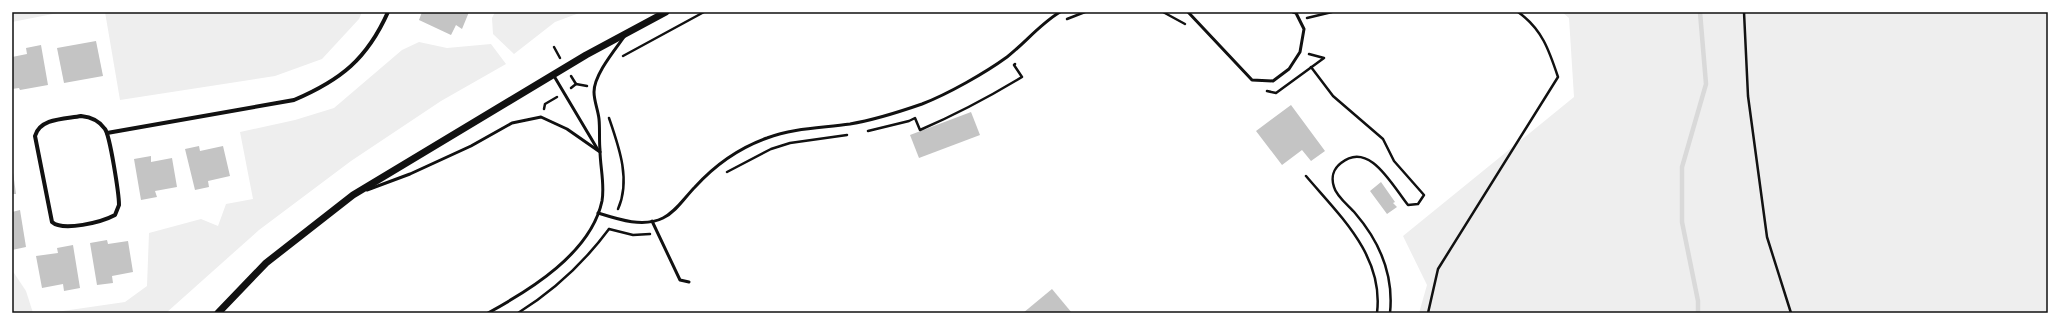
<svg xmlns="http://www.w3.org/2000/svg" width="2060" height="325" viewBox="0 0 2060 325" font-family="'PT Sans',sans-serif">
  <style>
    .green { fill: #eee }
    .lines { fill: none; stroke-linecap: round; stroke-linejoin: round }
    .stream { stroke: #d9d9d9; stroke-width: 4.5 }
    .building { fill: #c4c4c4 }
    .path { stroke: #111; stroke-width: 2.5 }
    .service { stroke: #111; stroke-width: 3 }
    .minor { stroke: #111; stroke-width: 4 }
    .tertiary { stroke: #111; stroke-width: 7 }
    .neatline { fill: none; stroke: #111; stroke-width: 1.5 }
  </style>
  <rect width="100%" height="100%" fill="#fff"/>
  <g class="green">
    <polygon points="12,12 63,12 12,22"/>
    <polygon points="105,12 362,12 359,19 322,59 275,76 120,100"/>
    <polygon points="495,12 582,12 555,22 514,54 493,34 492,18"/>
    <polygon points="1562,12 2048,12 2048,313 1419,313 1427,285 1403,236 1574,97 1569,18"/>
    <polygon points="419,42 447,48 491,44 506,64 441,101 351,161 259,230 166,313 49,313 125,302 147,286 149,233 201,219 218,226 226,204 253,199 240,132 295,120 334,108 402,50"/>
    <polygon points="12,270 26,291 33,313 12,313"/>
  </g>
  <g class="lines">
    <polyline class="stream" points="1698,313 1698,301 1682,222 1682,167 1706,84 1700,12"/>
  </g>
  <g class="building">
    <polygon points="422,12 469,12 462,29 456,25 451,35 419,20"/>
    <polygon points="96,41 103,76 64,83 57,48"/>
    <polygon points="41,45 48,85 20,90 19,88 12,89 12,57 27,54 26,48"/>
    <polygon points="1291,105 1325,151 1311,161 1302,150 1282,165 1256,131"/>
    <polygon points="971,112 980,135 919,158 910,135"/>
    <polygon points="199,146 200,151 223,146 230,176 208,181 209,187 195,190 185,149"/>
    <polygon points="151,156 151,162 172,158 177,187 155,191 157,197 141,200 134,159"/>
    <polygon points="13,172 16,194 12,194 12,173"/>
    <polygon points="1381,182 1395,202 1393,203 1397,207 1387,214 1370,191"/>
    <polygon points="20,210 26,247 12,250 12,212"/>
    <polygon points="107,240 108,244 128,241 133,272 112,276 113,283 97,285 90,243"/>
    <polygon points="73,245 80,288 64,291 63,284 42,288 36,256 58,253 57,248"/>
    <polygon points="1052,289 1072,313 1023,313"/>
  </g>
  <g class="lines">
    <g class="path">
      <polyline points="1163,12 1185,24"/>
      <polyline points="1744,12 1748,96 1767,237 1791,313"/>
      <polyline points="1307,18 1332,12"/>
      <polyline points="1067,19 1085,12"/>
      <polyline points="554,47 560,58"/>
      <polyline points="623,56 704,12"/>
      <path d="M1311,67L1333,96L1383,139L1394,161L1424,195L1418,204L1408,205C1392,185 1369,140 1341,163C1333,169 1331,178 1334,187C1336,196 1349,206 1355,213C1380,242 1394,274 1390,313"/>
      <polyline points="571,76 576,84"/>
      <polyline points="571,88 576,84 587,86"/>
      <polyline points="1267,91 1276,93 1324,58 1309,54"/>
      <polyline points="544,109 545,104 557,97"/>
      <path d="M609,118C619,147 631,180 618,209"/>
      <path d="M868,131L909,121L915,118L920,130C955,115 989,97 1022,77L1014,65L1015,64"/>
      <polyline points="727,172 771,149 790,143 847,135"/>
      <path d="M1306,176C1340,216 1384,256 1377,313"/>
      <polyline points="609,229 633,235 650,234"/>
      <path d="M518,313C555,290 583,264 609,229"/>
      <path d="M1428,313L1438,269L1558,77C1549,50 1542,29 1518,12"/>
    </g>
    <g class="service">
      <polyline points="1188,12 1252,80 1273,81 1289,69 1300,52 1304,29 1296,13 1293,12"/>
      <polyline points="554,76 598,150"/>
      <polyline points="367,190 410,174 471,146 512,123 541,117 567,129 600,152"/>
      <path d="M598,213C617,219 643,228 663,218C676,212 685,197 695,187C715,165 739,148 767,138C793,128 822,128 850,124C874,120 899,112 922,104C948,94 985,73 1007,57C1025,43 1040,24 1060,12"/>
      <polyline points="652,221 680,280 689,282"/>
      <path d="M488,313C530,290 591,253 602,201C605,184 600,167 600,150C599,140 600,129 599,119C598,110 594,101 594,92C594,75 614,51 624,37"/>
    </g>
    <g class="minor">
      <path d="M81,116C91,117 99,120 105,129C110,136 119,194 119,205L115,215C102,222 63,232 52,222L35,136C40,118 65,119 81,116Z"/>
      <path d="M107,133L294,100C341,80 367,59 388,12"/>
    </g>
    <polyline class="tertiary" points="218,313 266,263 353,195 586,55 666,12"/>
  </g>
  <rect width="2060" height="325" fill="none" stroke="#ffffff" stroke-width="26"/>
  <rect x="13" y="13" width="2034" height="299" class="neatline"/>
</svg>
